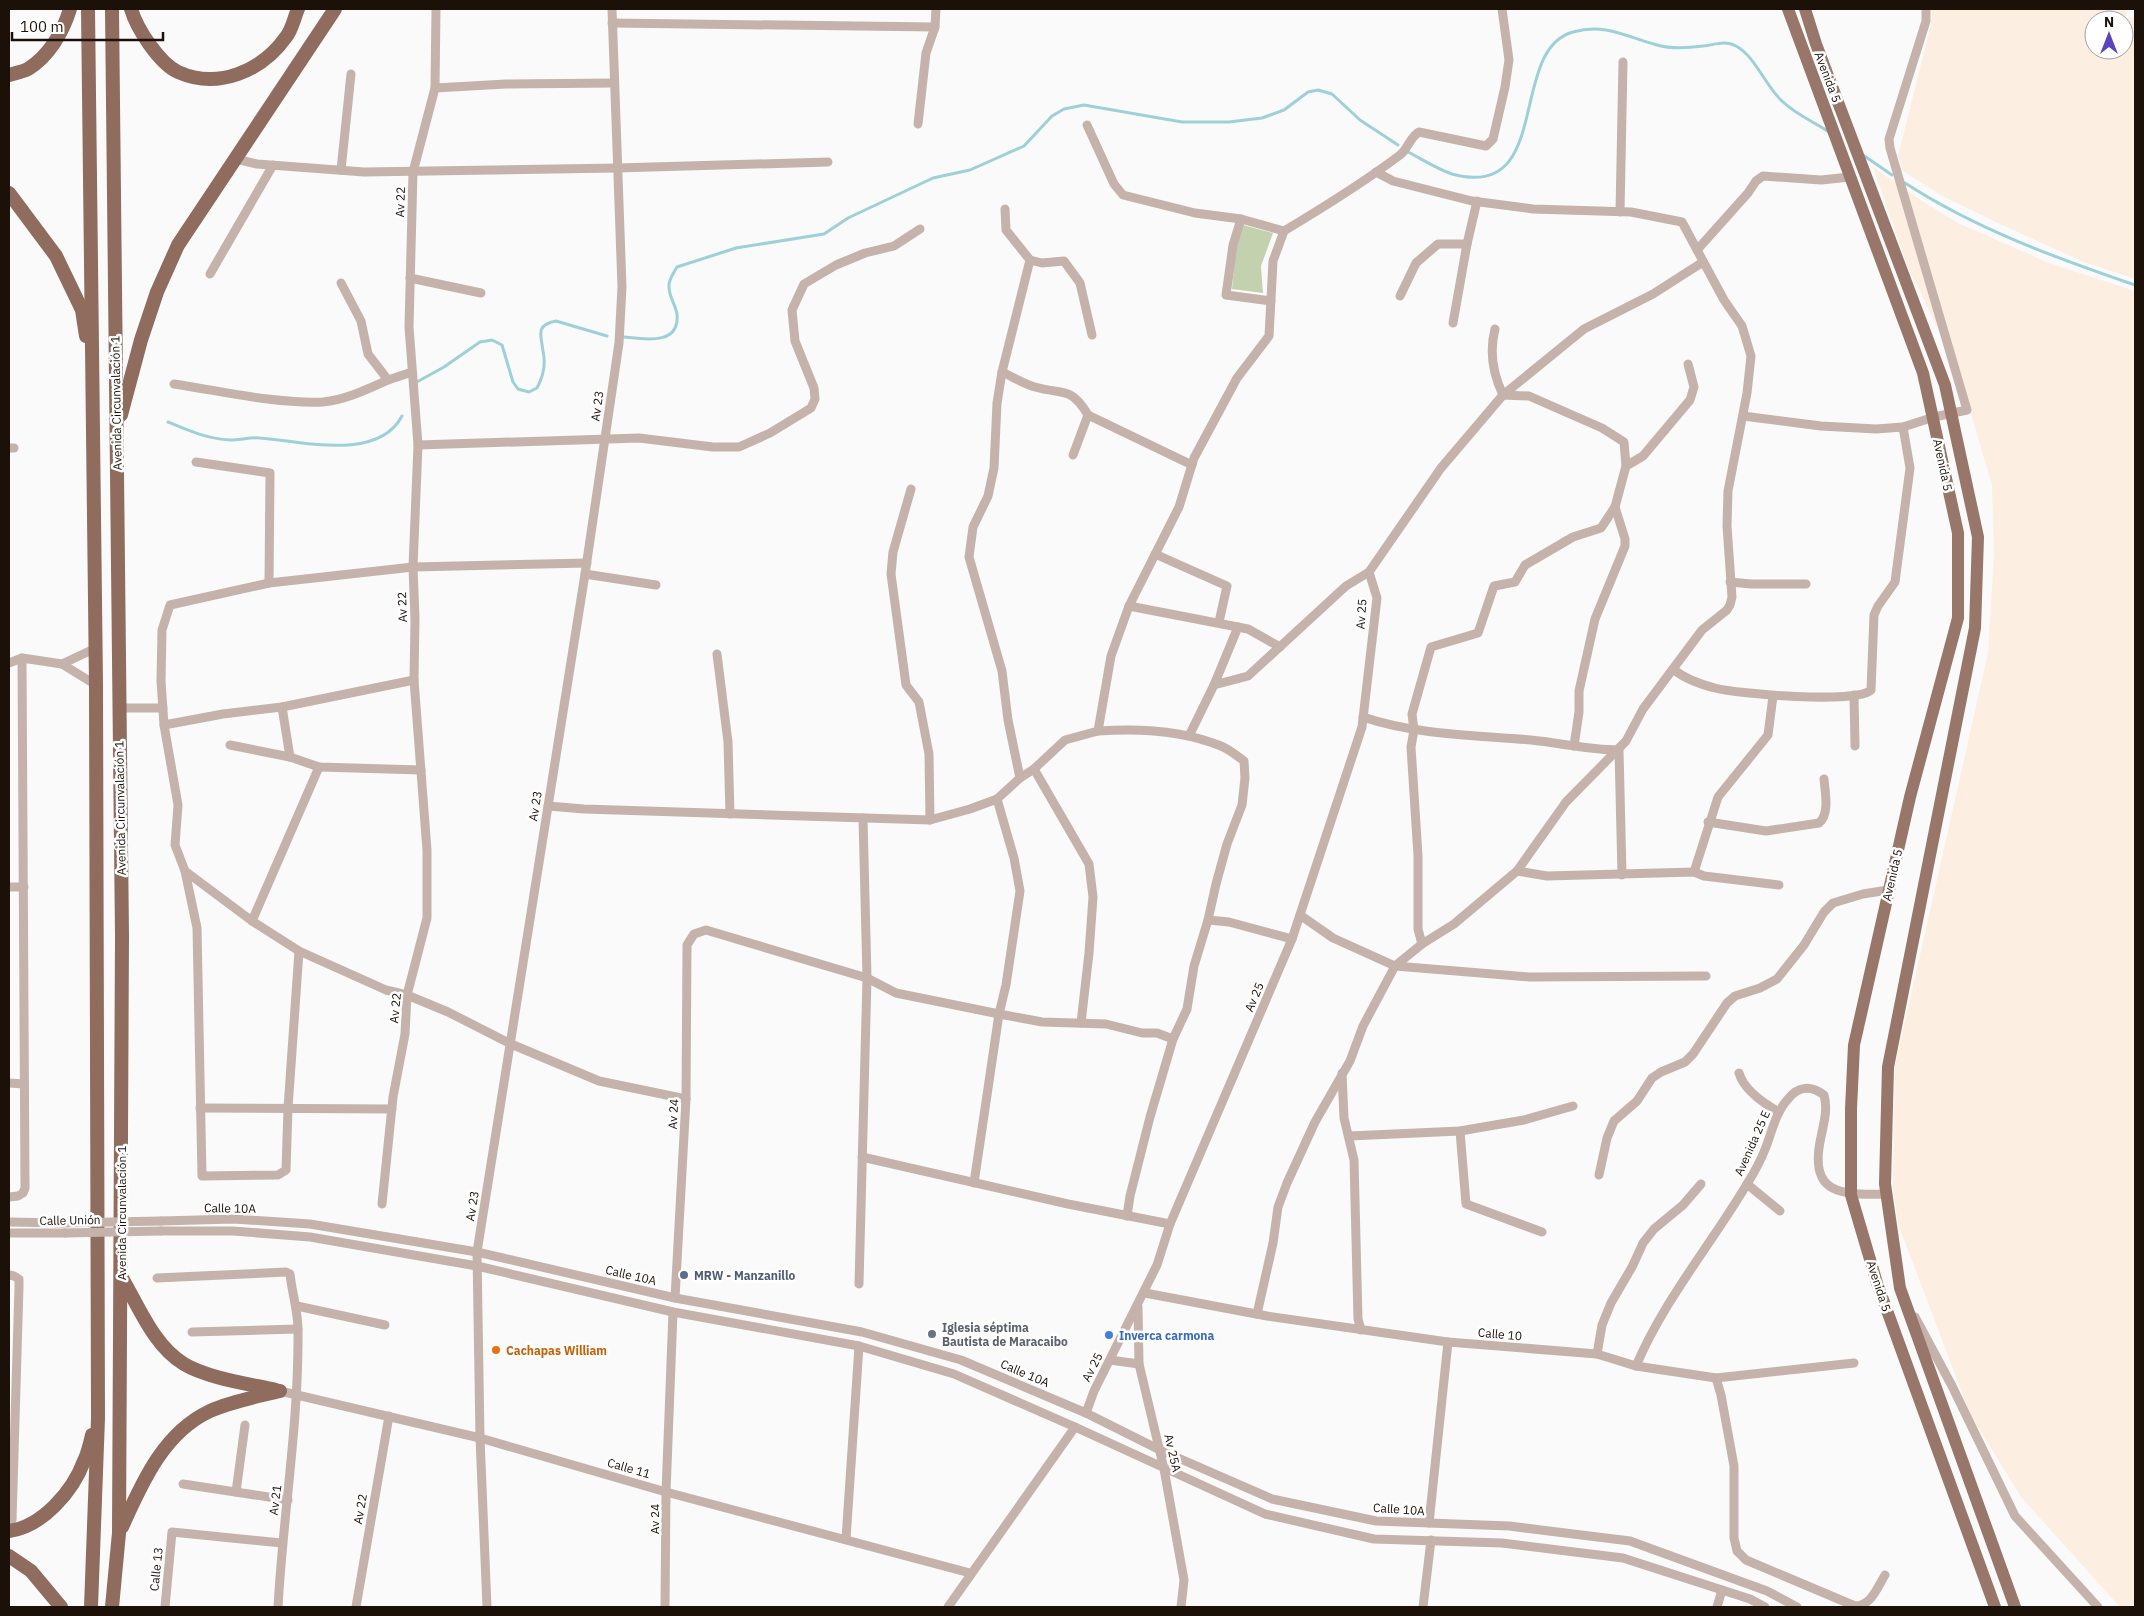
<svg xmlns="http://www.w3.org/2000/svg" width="2144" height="1616" viewBox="0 0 2144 1616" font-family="'IBM Plex Sans',sans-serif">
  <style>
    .built { fill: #fdeee2; fill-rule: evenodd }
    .green { fill: #c4d1ae }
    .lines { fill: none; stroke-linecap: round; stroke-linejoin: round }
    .stream { stroke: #9ed0da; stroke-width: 3 }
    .minor { stroke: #c5b2ab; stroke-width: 9 }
    .primary { stroke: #987669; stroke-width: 12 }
    .trunk { stroke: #8f6c5e; stroke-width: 14 }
    .minor-bridge { stroke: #c5b2ab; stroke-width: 9 }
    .service-dot { fill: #5c6f8a; stroke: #fff; stroke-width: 2 }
    .worship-dot { fill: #6b7280; stroke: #fff; stroke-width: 2 }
    .shop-dot { fill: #3f7fe0; stroke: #fff; stroke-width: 2 }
    .food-dot { fill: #e8710a; stroke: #fff; stroke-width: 2 }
    .labels { text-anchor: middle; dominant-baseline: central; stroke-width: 5; stroke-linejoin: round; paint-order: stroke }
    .street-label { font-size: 12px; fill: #1c1109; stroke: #fff }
    .service-label { font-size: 12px; font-weight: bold; fill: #4e5e75; stroke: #fff; text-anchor: start }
    .worship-label { font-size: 12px; font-weight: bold; fill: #5b616d; stroke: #fff; text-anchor: start }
    .shop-label { font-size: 12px; font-weight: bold; fill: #366cbe; stroke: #fff; text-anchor: start }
    .food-label { font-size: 12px; font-weight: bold; fill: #c56008; stroke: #fff; text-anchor: start }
  </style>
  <rect width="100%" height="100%" fill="#fafafa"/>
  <g class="built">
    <path d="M1932,9H2126V19L2135,17V279L2081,261L1996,222L1944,197L1903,171L1898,156L1931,24ZM2094,20H2124V50H2094Z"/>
    <polygon points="1873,167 1922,201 1958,223 2049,263 2135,291 2135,1607 2120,1607 2021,1497 1971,1416 1898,1224 1893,1188 1895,1066 1988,653 1994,555 1992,485 1958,370 1907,265"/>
  </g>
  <polygon class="green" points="1243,225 1273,233 1261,266 1263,293 1232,289 1236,247"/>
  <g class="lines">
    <g class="stream">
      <path d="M1408,152C1422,159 1437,169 1452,174C1554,202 1507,50 1573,32C1607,23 1626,37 1657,45C1671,49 1689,48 1703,46C1714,45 1725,40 1736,46C1755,56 1766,87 1782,101C1795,114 1814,122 1829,132"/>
      <polyline points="1863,155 1892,175"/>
      <path d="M1905,183C1976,229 2056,258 2135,285"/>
      <path d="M624,337C644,339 680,346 677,314C675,303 668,296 669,284C670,278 674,272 677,267L736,248L824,234L848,218L933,178L970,170L1024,146L1052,116L1064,109L1084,105L1182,122H1229L1262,118L1284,110L1308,92L1318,90L1332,94L1360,120L1398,145"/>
      <path d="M415,383L444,367L480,342L492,340L502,345L513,382L518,389L529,392L537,388C543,377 546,364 543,351C541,335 535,325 556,321L607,336"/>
      <path d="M168,422C187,430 208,439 230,440C240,440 250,437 260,438C300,441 378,462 402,416"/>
    </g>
    <g class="minor">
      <polyline points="612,23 935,27 936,9"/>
      <polyline points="435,88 506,84 614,83"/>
      <polyline points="918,124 926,53 935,27"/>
      <path d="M1087,125L1114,184L1123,195L1195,213L1241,219L1284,231C1324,207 1363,183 1400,155C1408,149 1410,137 1419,132L1486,146L1493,139L1505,87L1509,60L1502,9"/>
      <polyline points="236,159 257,164 364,172 617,168 828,162"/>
      <polyline points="341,170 351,74"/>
      <polyline points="1005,209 1006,230 1030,260 1042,263 1064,261 1080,283 1092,335"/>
      <polyline points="1620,212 1623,62"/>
      <polyline points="1241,219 1233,245 1226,295 1271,301"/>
      <polyline points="1697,250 1748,193 1756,181 1763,176 1821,180 1850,177"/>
      <polyline points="210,274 273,165"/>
      <polyline points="410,278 481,293"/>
      <polyline points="341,283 361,321 368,354 388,380 412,372"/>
      <polyline points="1400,296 1416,263 1438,244 1467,244 1477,201"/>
      <polyline points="1453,323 1467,244"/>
      <path d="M1002,372C1013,377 1024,384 1035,387C1063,395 1071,386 1088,415"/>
      <path d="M174,384C221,391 275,404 323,402C345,400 368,389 388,380"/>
      <polyline points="1743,416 1821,426 1876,429 1903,427 1934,417 1967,410 1890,148 1889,139 1926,21 1926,9"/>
      <polyline points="418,445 639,438 713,447 739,447 770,433 811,408 815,399 814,388 795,341 792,310 804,284 836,265 865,253 894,246 920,229"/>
      <polyline points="9,448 14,448"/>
      <polyline points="1073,455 1088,415 1192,465"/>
      <polyline points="196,462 270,473 269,583"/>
      <polyline points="1626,466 1643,456 1690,400 1694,387 1688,364"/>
      <polyline points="911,489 893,552 891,574 906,685 919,702 929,754 930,820"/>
      <polyline points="1155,554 1227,586 1219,622"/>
      <polyline points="587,563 413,567 269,583 170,605 162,630 161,681 164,725 178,805 175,845 185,871 252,921 299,951 386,990 407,995 448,1012 511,1044 599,1081 686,1099"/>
      <polyline points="585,574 656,585"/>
      <polyline points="1730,582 1751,584 1806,584"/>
      <polyline points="1129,606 1248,629 1280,647"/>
      <polyline points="717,654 728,742 730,814"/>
      <polyline points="9,663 22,658 62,664 96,685"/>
      <polyline points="62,664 96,648"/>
      <path d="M1673,669C1685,679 1699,684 1715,688C1737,694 1857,704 1871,690L1874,615L1878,606L1895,582L1910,468L1903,427"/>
      <polyline points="1214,685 1248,676 1346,586 1369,572 1441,468 1503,395 1584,329 1653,294 1703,262"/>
      <polyline points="1854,695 1855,746"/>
      <polyline points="282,707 290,757"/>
      <polyline points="119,708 163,708"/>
      <path d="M1363,717C1416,735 1475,735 1531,740C1560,743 1589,750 1619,750L1622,875"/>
      <polyline points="164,725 223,714 282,707 414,680"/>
      <path d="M1098,731C1139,728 1182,730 1221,746C1229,749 1237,756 1244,761L1245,778L1242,805L1227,844L1216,884L1208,920L1194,966L1187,1009L1173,1039L1150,1117L1130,1196L1127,1216"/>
      <polyline points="1189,736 1214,685 1238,627"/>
      <polyline points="230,745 290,757 319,767 421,770"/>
      <polyline points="1574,746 1579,712 1579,691 1595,619 1625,546 1625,539 1615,507"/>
      <polyline points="1034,769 1089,864 1093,897 1089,953 1081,1023"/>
      <polyline points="1020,778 1008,720 1002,671 969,557 973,527 988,496 994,468 997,403 1002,372 1030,260"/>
      <polyline points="548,806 584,809 930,820 970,809 997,799 1020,778 1034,769 1065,740 1098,731 1111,656 1129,606 1179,507 1194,458 1237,378 1269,336 1273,261 1284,231"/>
      <path d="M1708,822L1766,831L1819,823C1830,814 1825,792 1824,779"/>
      <polyline points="185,871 197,928 202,1176 278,1175 286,1170 288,1108 299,951"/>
      <polyline points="1517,871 1547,876 1694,872 1704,876 1779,885"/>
      <polyline points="1694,872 1718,797 1768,735 1773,696"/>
      <polyline points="9,887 24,887"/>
      <polyline points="1300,915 1333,938 1395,966 1529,977 1706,976"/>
      <polyline points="1208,920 1229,922 1292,939"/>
      <polyline points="252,921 319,767"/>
      <path d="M1422,944L1418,929V856L1411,747L1414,730L1412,714L1431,647L1478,633L1494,586L1515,582L1525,565L1573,537L1601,528L1615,507L1626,466L1624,442L1602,428L1529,396L1503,395C1493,374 1489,352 1495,329"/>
      <polyline points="1342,1073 1344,1118 1354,1160 1358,1319 1361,1330"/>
      <path d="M1739,1073C1744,1090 1763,1103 1779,1112"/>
      <polyline points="9,1083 24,1084"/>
      <polyline points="200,1108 392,1109"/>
      <polyline points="1460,1131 1466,1204 1542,1232"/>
      <polyline points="1350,1136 1460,1131 1524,1120 1573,1106"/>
      <polyline points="862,1157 1068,1204 1170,1224"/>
      <polyline points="1599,1175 1607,1138 1614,1121 1637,1101 1652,1078 1661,1072 1685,1062 1693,1054 1727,1003 1735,996 1760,988 1777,979 1804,945 1824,912 1833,903 1863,894 1888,890"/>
      <polyline points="974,1183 999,1014 1006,985 1020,891 1014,858 997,799"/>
      <polyline points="1747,1184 1780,1211"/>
      <polyline points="9,1197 18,1196 23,1193 25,1188 22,658"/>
      <polyline points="382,1204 393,1097 405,1034 407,995 427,918 427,850 414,680 415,619 413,567 418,445 409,327 413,172 435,88 436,9"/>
      <polyline points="161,1221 234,1219 310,1224 477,1252 675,1298 862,1332 961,1360 1086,1413 1160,1450 1272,1499 1376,1521 1509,1526 1630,1541 1767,1591 1797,1607"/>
      <polyline points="9,1222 63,1223"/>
      <polyline points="161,1231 233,1231 310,1237 477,1266 673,1312 859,1346 954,1374 1075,1427 1265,1514 1374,1539 1502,1543 1623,1558 1750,1599 1765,1607"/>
      <polyline points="9,1233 65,1233"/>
      <polyline points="9,1275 14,1276 19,1279 19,1287 12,1520"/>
      <path d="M157,1278L286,1272L290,1274C292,1293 298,1311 298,1330C299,1423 283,1515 278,1607"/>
      <polyline points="859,1284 867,978 863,818"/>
      <polyline points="1145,1293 1267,1316 1448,1342 1597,1354 1636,1366 1716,1378 1854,1363"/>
      <polyline points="675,1298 686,1099 687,945 694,934 706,930 867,978 896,993 999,1014 1042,1022 1106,1024 1142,1033 1157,1033 1173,1039"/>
      <polyline points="297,1306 385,1325"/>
      <polyline points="1138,1307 1139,1364 1164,1469 1184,1580 1181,1607"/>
      <polyline points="1257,1314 1273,1243 1278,1207 1287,1183 1315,1122 1350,1061 1363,1026 1395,966 1422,944 1454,924 1517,871 1566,802 1626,741 1643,709 1702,630 1727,610 1730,605 1732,597 1727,526 1728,491 1747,393 1751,356 1742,326 1724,300 1682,222 1631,212 1533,209 1472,201 1393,181 1376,172"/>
      <polyline points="1915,1317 1952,1386 2015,1516 2098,1607"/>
      <polyline points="192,1332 298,1329"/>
      <polyline points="1597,1354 1602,1325 1611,1303 1632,1267 1643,1243 1654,1229 1683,1205 1701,1184"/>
      <polyline points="1110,1360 1139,1364"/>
      <path d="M1636,1366C1664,1300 1710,1246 1747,1184C1754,1173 1761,1160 1766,1147C1772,1131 1776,1112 1788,1099C1798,1086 1811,1085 1824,1095C1828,1109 1824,1122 1821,1137C1808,1195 1841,1195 1887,1194"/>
      <path d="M1716,1378L1721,1395L1734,1466V1538L1737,1551L1746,1560L1855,1606C1871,1606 1877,1588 1885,1575"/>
      <polyline points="280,1391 480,1438 666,1492 970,1573"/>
      <polyline points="1086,1413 1094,1391 1157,1265 1170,1224 1292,939 1362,727 1377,598 1369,572"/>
      <polyline points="183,1484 288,1500"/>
      <polyline points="236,1492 245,1425"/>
      <polyline points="1429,1523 1448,1342"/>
      <polyline points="846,1539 859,1346"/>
      <polyline points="165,1607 172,1532 282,1543"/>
      <polyline points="356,1607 389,1416"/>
      <polyline points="487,1607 480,1438 477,1252 585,574 619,343 622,287 612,9"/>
      <polyline points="665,1607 666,1492 673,1312"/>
      <polyline points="948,1607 1075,1427"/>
      <polyline points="1423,1607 1431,1540"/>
      <polyline points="1717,1607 1722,1590"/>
    </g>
    <g class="primary">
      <polyline points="1788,9 1923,373 1958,533 1958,618 1910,797 1854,1045 1851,1109 1851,1195 1877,1283 1995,1607"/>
      <polyline points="1805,9 1816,44 1945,385 1978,537 1975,628 1888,1067 1885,1184 1900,1288 2015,1607"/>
    </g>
    <g class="trunk">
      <polyline points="88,9 96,685 98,1418 91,1607"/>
      <polyline points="112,9 122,936 119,1533 112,1607"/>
      <path d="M131,9C137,29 159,63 178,72C218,90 262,71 286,37C292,30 294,18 298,9"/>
      <path d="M9,75C15,73 22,72 28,69C49,56 63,32 70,9"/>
      <polyline points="9,193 56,256 82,310 86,336"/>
      <polyline points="121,415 141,340 157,292 178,245 335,9"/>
      <path d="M122,1278C139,1307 154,1346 184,1364C207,1378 250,1384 276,1390"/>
      <path d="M122,1527C142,1483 163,1433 210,1411C232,1401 256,1397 280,1391"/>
      <path d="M9,1531C42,1527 73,1491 84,1461C88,1453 90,1444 92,1435"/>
      <polyline points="9,1556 31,1571 61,1607"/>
    </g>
    <g class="minor-bridge">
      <polyline points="63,1223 161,1221"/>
      <polyline points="65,1233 161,1231"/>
    </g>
  </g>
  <circle class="service-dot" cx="684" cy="1275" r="5"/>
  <circle class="worship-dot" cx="932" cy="1334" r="5"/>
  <circle class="shop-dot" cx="1109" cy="1335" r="5"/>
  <circle class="food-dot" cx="496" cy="1350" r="5"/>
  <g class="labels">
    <g class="street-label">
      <text transform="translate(1828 77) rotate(69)">Avenida 5</text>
      <text transform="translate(400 202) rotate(-88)">Av 22</text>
      <text transform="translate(116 403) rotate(-91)">Avenida Circunvalación 1</text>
      <text transform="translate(597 406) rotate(-82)">Av 23</text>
      <text transform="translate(1943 465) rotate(78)">Avenida 5</text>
      <text transform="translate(402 607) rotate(-92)">Av 22</text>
      <text transform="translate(1361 614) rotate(-86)">Av 25</text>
      <text transform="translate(535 806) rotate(-81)">Av 23</text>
      <text transform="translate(120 808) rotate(-91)">Avenida Circunvalación 1</text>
      <text transform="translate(1892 875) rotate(-77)">Avenida 5</text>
      <text transform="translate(1254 997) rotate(-67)">Av 25</text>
      <text transform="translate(395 1008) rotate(-84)">Av 22</text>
      <text transform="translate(673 1114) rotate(-87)">Av 24</text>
      <text transform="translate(1752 1143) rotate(-66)">Avenida 25 E</text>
      <text transform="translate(472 1206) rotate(-81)">Av 23</text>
      <text transform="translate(230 1208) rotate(1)">Calle 10A</text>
      <text transform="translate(121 1213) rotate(-90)">Avenida Circunvalación 1</text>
      <text transform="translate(70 1220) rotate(-1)">Calle Unión</text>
      <text transform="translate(631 1275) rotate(13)">Calle 10A</text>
      <text transform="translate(1879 1286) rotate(72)">Avenida 5</text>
      <text transform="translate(1500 1334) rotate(5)">Calle 10</text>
      <text transform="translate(1092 1367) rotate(-63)">Av 25</text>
      <text transform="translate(1025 1373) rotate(23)">Calle 10A</text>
      <text transform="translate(1173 1453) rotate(77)">Av 25A</text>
      <text transform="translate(629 1468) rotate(16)">Calle 11</text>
      <text transform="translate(275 1500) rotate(-83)">Av 21</text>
      <text transform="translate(360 1509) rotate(-80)">Av 22</text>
      <text transform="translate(1399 1509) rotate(4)">Calle 10A</text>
      <text transform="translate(654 1519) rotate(-90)">Av 24</text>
      <text transform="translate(156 1569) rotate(-84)">Calle 13</text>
    </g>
    <g class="service-label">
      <text x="694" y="1275">MRW - Manzanillo</text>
    </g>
    <g class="worship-label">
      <text x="942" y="1327">Iglesia séptima<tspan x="942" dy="14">Bautista de Maracaibo</tspan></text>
    </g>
    <g class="shop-label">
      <text x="1119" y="1335">Inverca carmona</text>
    </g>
    <g class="food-label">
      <text x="506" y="1350">Cachapas William</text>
    </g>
  </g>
  <rect width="2144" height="1616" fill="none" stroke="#1c1109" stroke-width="20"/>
  <g transform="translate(2109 35)"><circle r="24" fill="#ffffff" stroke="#a4a09d"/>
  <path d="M0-4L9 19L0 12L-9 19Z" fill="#5a43bb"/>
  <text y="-8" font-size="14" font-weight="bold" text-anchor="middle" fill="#1c1109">N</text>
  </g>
  <path d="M12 32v8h151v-8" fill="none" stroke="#1c1109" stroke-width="2.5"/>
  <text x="20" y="32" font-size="15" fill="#1c1109" stroke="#ffffff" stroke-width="4" paint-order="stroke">100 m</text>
</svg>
